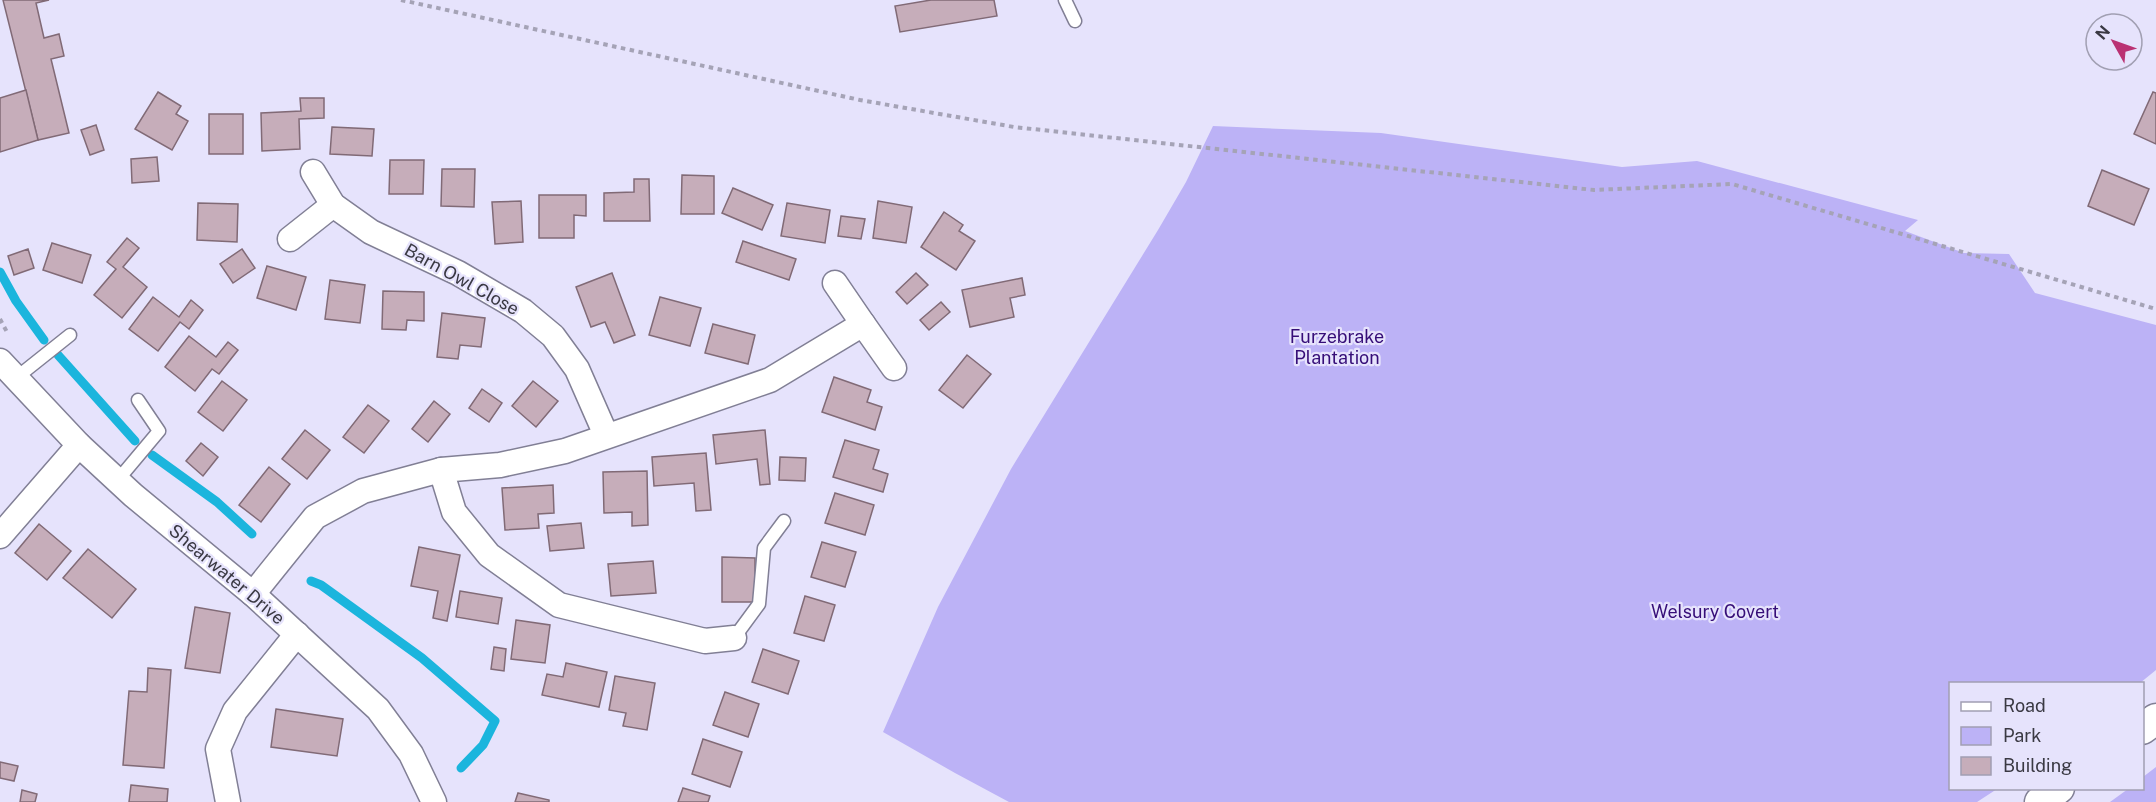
<svg xmlns="http://www.w3.org/2000/svg" width="2156" height="802" viewBox="0 0 2156 802" font-family="'Public Sans',sans-serif">
  <style>
    .green { fill: #bcb2f6 }
    .lines { fill: none; stroke-linecap: round; stroke-linejoin: round }
    .stream { stroke: #1bb5dd; stroke-width: 9 }
    .building { fill: #c6adba; stroke: #816a76; stroke-width: 1.5 }
    .service-casing { stroke: #817f95; stroke-width: 15 }
    .minor-casing { stroke: #817f95; stroke-width: 27 }
    .tertiary-casing { stroke: #817f95; stroke-width: 33 }
    .path { stroke: #a5a3b6; stroke-width: 4; stroke-dasharray: 4.5 4.5; stroke-linecap: butt }
    .service { stroke: #fff; stroke-width: 12 }
    .minor { stroke: #fff; stroke-width: 24 }
    .tertiary { stroke: #fff; stroke-width: 30 }
    .labels { text-anchor: middle; dominant-baseline: central; stroke-width: 4.5; stroke-linejoin: round; paint-order: stroke }
    .street-label { font-size: 18px; fill: #3a3943; stroke: #e6e3fc }
    .park-label { font-size: 18px; fill: #360e78; stroke: #e6e3fc }
  </style>
  <rect width="100%" height="100%" fill="#e6e3fc"/>
  <g class="green">
    <polygon points="1213,126 1381,133 1622,167 1697,161 1918,220 1905,231 1964,253 2009,254 2035,293 2156,325 2156,670 2140,683 1950,684 1950,788 1997,789 1977,802 1009,802 955,773 883,732 938,607 1011,469 1158,230 1186,182"/>
    <polygon points="2156,767 2156,802 2110,802 2128,789 2142,788 2143,777"/>
  </g>
  <g class="lines">
    <g class="stream">
      <polyline points="0,272 16,301 44,340"/>
      <polyline points="58,355 135,441"/>
      <polyline points="152,455 217,502 252,534"/>
      <polyline points="311,581 321,585 422,658 495,721 483,745 461,768"/>
    </g>
  </g>
  <g class="building">
    <polygon points="3,0 49,0 36,3 44,38 59,34 64,56 51,59 69,133 38,140"/>
    <polygon points="931,0 994,0 997,16 900,32 895,6"/>
    <polygon points="26,90 38,140 0,152 0,98"/>
    <polygon points="158,92 181,106 176,114 188,121 172,150 135,129"/>
    <polygon points="2153,92 2156,93 2156,144 2134,134"/>
    <polygon points="300,98 324,98 324,118 299,119 300,149 262,151 261,113 301,111"/>
    <rect x="209" y="114" width="34" height="40"/>
    <polygon points="96,125 104,150 90,155 81,130"/>
    <polygon points="332,127 374,129 372,156 330,154"/>
    <polygon points="157,157 159,181 132,183 131,159"/>
    <polygon points="390,160 424,160 423,194 389,194"/>
    <polygon points="442,169 475,169 474,207 441,206"/>
    <polygon points="2102,170 2149,189 2134,225 2088,206"/>
    <polygon points="682,175 714,176 714,214 681,214"/>
    <polygon points="634,179 649,179 650,221 604,221 604,193 634,192"/>
    <polygon points="733,188 773,205 762,230 722,213"/>
    <polygon points="539,195 586,195 586,216 574,215 574,238 539,238"/>
    <polygon points="521,201 523,242 495,244 492,202"/>
    <polygon points="878,201 912,207 906,243 873,238"/>
    <polygon points="198,203 238,204 237,242 197,240"/>
    <polygon points="787,203 830,210 825,243 781,236"/>
    <polygon points="944,212 963,225 959,231 975,241 956,270 921,247"/>
    <polygon points="841,216 865,219 861,239 838,236"/>
    <polygon points="127,238 139,248 123,267 147,287 122,318 94,295 116,269 107,262"/>
    <polygon points="743,241 796,259 789,280 736,262"/>
    <polygon points="52,243 91,255 82,283 43,270"/>
    <polygon points="28,249 34,268 14,275 8,256"/>
    <polygon points="242,249 255,268 233,283 220,264"/>
    <polygon points="267,266 306,277 296,310 257,298"/>
    <polygon points="612,273 635,335 614,343 605,322 591,327 576,287"/>
    <polygon points="916,273 928,285 907,304 896,292"/>
    <polygon points="1022,278 1025,295 1010,298 1014,317 970,327 962,290"/>
    <polygon points="330,280 365,285 360,323 325,319"/>
    <polygon points="383,291 424,292 424,321 407,320 406,330 382,329"/>
    <polygon points="153,297 179,317 191,300 203,310 189,329 180,322 158,351 129,329"/>
    <polygon points="660,297 701,308 690,346 649,335"/>
    <polygon points="941,302 950,312 929,330 920,320"/>
    <polygon points="442,313 485,318 481,347 460,345 458,359 437,357"/>
    <polygon points="713,324 755,335 748,364 705,353"/>
    <polygon points="189,336 216,357 228,342 238,350 219,374 212,369 195,391 165,367"/>
    <polygon points="967,355 991,374 963,408 939,390"/>
    <polygon points="834,377 871,390 867,402 882,407 875,430 822,412"/>
    <polygon points="222,381 247,400 223,431 198,412"/>
    <polygon points="533,381 558,401 536,427 512,406"/>
    <polygon points="482,389 502,403 489,422 469,408"/>
    <polygon points="434,401 450,414 428,442 412,429"/>
    <polygon points="368,405 389,421 364,453 343,437"/>
    <polygon points="305,430 330,450 307,479 282,459"/>
    <polygon points="765,430 770,484 760,485 757,459 716,464 713,435"/>
    <polygon points="845,440 879,450 873,469 888,474 883,492 833,477"/>
    <polygon points="201,443 218,457 203,476 186,461"/>
    <polygon points="706,453 711,510 696,511 694,483 654,486 652,457"/>
    <polygon points="780,457 806,458 805,481 779,480"/>
    <polygon points="269,467 290,484 261,522 239,505"/>
    <polygon points="647,471 648,525 632,526 632,512 604,513 603,472"/>
    <polygon points="553,485 554,513 538,514 539,528 505,530 502,488"/>
    <polygon points="835,493 874,505 865,535 825,523"/>
    <polygon points="581,523 584,548 550,551 547,526"/>
    <polygon points="39,524 71,551 47,580 15,553"/>
    <polygon points="822,542 856,552 845,587 811,577"/>
    <polygon points="419,547 460,555 447,621 433,618 438,591 411,586"/>
    <polygon points="88,549 136,589 112,618 63,578"/>
    <polygon points="722,557 755,558 755,602 722,602"/>
    <polygon points="653,561 656,593 611,596 608,564"/>
    <polygon points="460,591 502,598 498,624 456,617"/>
    <polygon points="805,596 835,605 824,641 794,633"/>
    <polygon points="195,607 230,613 220,673 185,668"/>
    <polygon points="516,620 550,625 545,663 511,659"/>
    <polygon points="494,647 506,649 504,671 491,669"/>
    <polygon points="763,649 799,661 788,694 752,682"/>
    <polygon points="566,663 607,672 599,707 542,695 547,674 563,677"/>
    <polygon points="148,668 171,670 164,768 123,765 129,691 147,692"/>
    <polygon points="615,676 655,683 647,730 623,726 626,713 609,710"/>
    <polygon points="725,692 759,704 748,737 713,725"/>
    <polygon points="276,709 343,719 337,756 271,747"/>
    <polygon points="703,739 742,752 730,787 692,774"/>
    <polygon points="0,762 18,766 14,781 0,778"/>
    <polygon points="131,785 168,789 167,802 129,802"/>
    <polygon points="683,788 710,796 708,802 678,802"/>
    <polygon points="22,790 37,794 35,802 20,802"/>
    <polygon points="518,793 549,800 549,802 515,802"/>
  </g>
  <g class="lines">
    <defs>
      <g id="service">
        <polyline points="1065,0 1075,21"/>
        <polyline points="16,378 70,335"/>
        <polyline points="117,481 159,431 138,400"/>
        <polyline points="734,638 759,604 764,548 784,521"/>
      </g>
      <g id="minor">
        <polyline points="313,172 333,205 371,232 458,273 523,311 553,336 577,369 606,435"/>
        <polyline points="290,239 333,205"/>
        <polyline points="835,283 863,324"/>
        <polyline points="0,361 79,445 133,495 253,594 378,709 411,754 434,802"/>
        <polyline points="441,470 454,512 489,555 559,605 705,641 734,638"/>
        <polyline points="0,536 79,445"/>
        <polyline points="253,594 315,517 363,491 441,470 500,465 565,451 770,380 863,324 894,368"/>
        <polyline points="228,802 218,749 235,711 297,634"/>
      </g>
      <g id="tertiary">
        <polyline points="2142,729 2156,719"/>
        <polyline points="2040,802 2059,788"/>
      </g>
    </defs>
    <use href="#service" class="service-casing"/>
    <use href="#minor" class="minor-casing"/>
    <use href="#tertiary" class="tertiary-casing"/>
    <g class="path">
      <polyline points="401,0 860,100 1014,127 1594,190 1732,184 2156,309"/>
      <polyline points="0,319 8,334"/>
    </g>
    <use href="#service" class="service"/>
    <use href="#minor" class="minor"/>
    <use href="#tertiary" class="tertiary"/>
  </g>
  <g class="labels">
    <g class="street-label">
      <text transform="translate(462 279) rotate(29)">Barn Owl Close</text>
      <text transform="translate(227 574) rotate(40)">Shearwater Drive</text>
    </g>
    <g class="park-label">
      <text x="1337" y="336">Furzebrake<tspan x="1337" dy="21">Plantation</tspan></text>
      <text x="1715" y="611">Welsury Covert</text>
    </g>
  </g>
  <rect x="1949" y="682" width="195" height="108" fill="#e6e3fc" stroke="#a19fb2" stroke-width="1.5"/>
  <rect x="1961" y="702" width="30" height="9" fill="#ffffff" stroke="#a19fb2" stroke-width="1.5"/>
  <text x="2003" y="712" font-size="18" fill="#3a3943">Road</text>
  <rect x="1961" y="727" width="30" height="18" fill="#bcb2f6" stroke="#a19fb2" stroke-width="1.5"/>
  <text x="2003" y="742" font-size="18" fill="#3a3943">Park</text>
  <rect x="1961" y="757" width="30" height="18" fill="#c6adba" stroke="#a19fb2" stroke-width="1.5"/>
  <text x="2003" y="772" font-size="18" fill="#3a3943">Building</text>
  <g transform="translate(2114 42) rotate(310)"><circle r="28" fill="#e6e3fc" stroke="#a19fb2" stroke-width="1.5"/>
  <path d="M0-4.5L10 22L0 15L-10 22Z" fill="#ba3273"/>
  <text y="-9" font-size="16" font-weight="bold" text-anchor="middle" fill="#3a3943">N</text>
  </g>
</svg>
